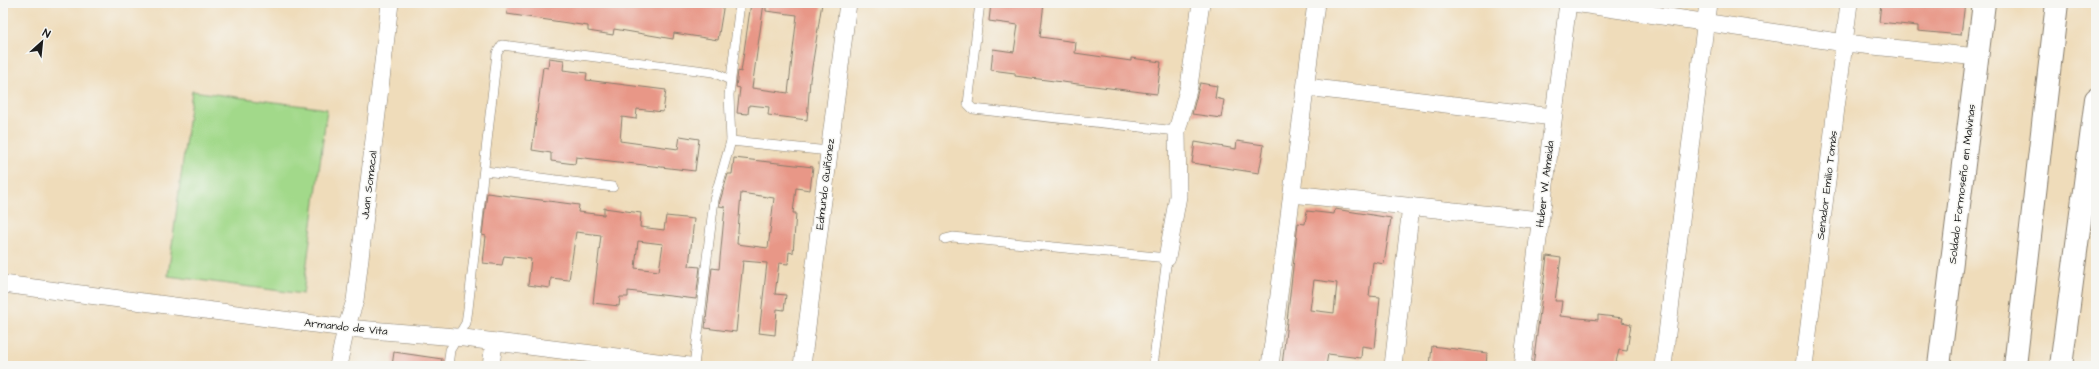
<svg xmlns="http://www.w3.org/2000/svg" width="2099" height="369" viewBox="0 0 2099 369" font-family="'Architects Daughter',sans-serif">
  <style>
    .green { fill: #a2d98a; stroke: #5f7a53 }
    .building { fill: #e89787; fill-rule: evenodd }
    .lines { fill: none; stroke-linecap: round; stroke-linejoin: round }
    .lane-casing { stroke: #867c6b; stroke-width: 10 }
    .street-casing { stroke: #867c6b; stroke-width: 18 }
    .secondary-casing { stroke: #867c6b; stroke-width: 24 }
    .primary-casing { stroke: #867c6b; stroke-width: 24 }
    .lane { stroke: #fff; stroke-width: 9 }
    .street { stroke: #fff; stroke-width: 17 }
    .secondary { stroke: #fff; stroke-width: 22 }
    .primary { stroke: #fff; stroke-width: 22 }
    .labels { text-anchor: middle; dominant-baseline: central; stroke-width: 3; stroke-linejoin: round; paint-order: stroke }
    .street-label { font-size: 11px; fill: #1c1c1c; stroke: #f6f6f2 }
  </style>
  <rect width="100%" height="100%" fill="#f6f6f2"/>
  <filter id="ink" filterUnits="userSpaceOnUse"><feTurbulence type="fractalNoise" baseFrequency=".025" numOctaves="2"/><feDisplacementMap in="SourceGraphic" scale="8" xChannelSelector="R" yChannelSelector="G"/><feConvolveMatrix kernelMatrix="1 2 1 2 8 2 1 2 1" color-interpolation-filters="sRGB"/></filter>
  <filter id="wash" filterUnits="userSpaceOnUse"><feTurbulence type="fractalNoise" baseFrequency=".012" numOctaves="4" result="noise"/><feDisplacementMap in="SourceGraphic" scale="16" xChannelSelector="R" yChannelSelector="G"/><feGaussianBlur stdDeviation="0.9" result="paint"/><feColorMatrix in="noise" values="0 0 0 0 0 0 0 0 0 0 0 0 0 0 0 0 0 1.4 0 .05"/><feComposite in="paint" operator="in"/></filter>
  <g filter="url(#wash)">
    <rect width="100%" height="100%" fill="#efdcba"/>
    <polygon class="green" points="192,91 327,109 303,294 168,276"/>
    <g id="blocks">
      <g class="building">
        <polygon points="508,3 609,3 633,7 634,3 724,3 718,40 674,33 673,39 614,29 613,35 588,31 588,26 507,14"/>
        <polygon points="751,3 764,3 752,88 788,93 797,15 766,11 766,3 822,3 810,80 807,120 768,115 769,107 749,105 748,114 737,113 740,88 736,87 738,71 741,72"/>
        <polygon points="991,3 1044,3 1040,37 1076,42 1075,53 1131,61 1131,58 1161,62 1157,94 1015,76 1015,73 991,70 993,49 1014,52 1018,25 989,21"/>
        <polygon points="1881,3 1965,3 1961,35 1918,31 1918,26 1879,22"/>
        <polygon points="549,58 564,60 563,70 587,73 586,80 666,90 663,112 637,109 636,119 622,117 620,141 678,149 680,136 699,139 695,171 576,157 575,164 551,161 551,153 532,150 543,67 548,68"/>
        <polygon points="1200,83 1217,86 1215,98 1224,100 1221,118 1192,114"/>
        <polygon points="1237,141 1264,145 1259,173 1192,163 1195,142 1236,149"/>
        <path d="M734,158L813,167L810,190L796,188L793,213H796L793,253L789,252L788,264L779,263L775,294L786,295L784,310L777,309L775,335L759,333L767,263L743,261L736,332L705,328L712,268L719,269L725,207L719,206L720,201L728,174H732ZM741,193L774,198L768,248L737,244Z"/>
        <path d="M487,193L579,205L578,212L604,215V208L641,213L640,227L664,230L666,216L694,219L689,266L700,267L696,299L628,291V297H620L619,306L593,303L601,235L576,232L569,280L551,278L550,288L528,285L531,259L504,256L502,265L483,263L486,236L482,235ZM638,241L663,244L659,271L635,268Z"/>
        <path d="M1335,209L1391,218L1384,264L1373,262L1369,296L1380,297L1375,348L1362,346L1361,358L1328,354L1326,366H1282L1298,223L1305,224L1307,211L1334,214ZM1314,280L1337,283L1334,313L1310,310Z"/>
        <polygon points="1547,256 1561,258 1555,301 1562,301 1560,316 1598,320 1598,315 1623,318 1622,322 1631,324 1627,351 1619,350 1615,366 1533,366"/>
        <polygon points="1432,346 1487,353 1486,366 1430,366"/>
        <polygon points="394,352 442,359 441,366 392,366"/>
      </g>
    </g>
  </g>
  <g filter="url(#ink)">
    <use href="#blocks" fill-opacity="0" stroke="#867c6b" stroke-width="1"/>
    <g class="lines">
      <defs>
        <g id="lane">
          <polyline points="980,3 968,104 973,109 1177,131"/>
          <polyline points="731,141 829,151"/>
          <polyline points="485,171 613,187"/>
          <polyline points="945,239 953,237 1167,258 1153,366"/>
          <polyline points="448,366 450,350 466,323 468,309 497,53 502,45 713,72 730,80"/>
          <polyline points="694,366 714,200 731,141 729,95 740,3"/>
        </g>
        <g id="street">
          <polyline points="1574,3 1845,43 1977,57"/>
          <polyline points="1306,87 1553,117"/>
          <polyline points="1292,194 1540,220"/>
          <polyline points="1167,258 1178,196 1177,131 1189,86 1201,3"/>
          <polyline points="3,284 346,328 456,337 689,366"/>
          <polyline points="338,366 346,328 355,301 390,3"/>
          <polyline points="491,366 494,342"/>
          <polyline points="802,366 848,3"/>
          <polyline points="1270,366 1316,3"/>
          <polyline points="1393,366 1411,206"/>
          <polyline points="1522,366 1568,3"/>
          <polyline points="1663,366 1708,3"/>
          <polyline points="1804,366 1849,3"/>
        </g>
        <g id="secondary">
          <polyline points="1939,366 1984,3"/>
          <polyline points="2061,366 2096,99"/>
        </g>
        <polyline id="primary" points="2015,366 2057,3"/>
      </defs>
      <use href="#lane" class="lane-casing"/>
      <use href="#street" class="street-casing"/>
      <use href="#secondary" class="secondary-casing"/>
      <use href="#primary" class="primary-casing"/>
      <use href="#lane" class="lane"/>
      <use href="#street" class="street"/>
      <use href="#secondary" class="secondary"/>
      <use href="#primary" class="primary"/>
    </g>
  </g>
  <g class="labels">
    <g class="street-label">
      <text transform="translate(825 184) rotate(-83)">Edmundo Quiñónez</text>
      <text transform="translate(1545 184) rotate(-83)">Huber W. Almeida</text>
      <text transform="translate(1962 184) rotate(-83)">Soldado Formoseño en Malvinas</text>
      <text transform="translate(369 185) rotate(-83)">Juan Somacal</text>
      <text transform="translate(1827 185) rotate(-83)">Senador Emilio Tomás</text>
      <text transform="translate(346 327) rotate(6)">Armando de Vita</text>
    </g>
  </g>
  <rect width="2099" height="369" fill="none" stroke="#f6f6f2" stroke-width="16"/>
  <g transform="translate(42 42) rotate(27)" stroke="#f6f6f2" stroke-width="3" paint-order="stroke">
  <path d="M0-3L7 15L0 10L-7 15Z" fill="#1c1c1c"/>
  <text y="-6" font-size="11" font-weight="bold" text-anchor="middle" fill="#1c1c1c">N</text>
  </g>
</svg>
